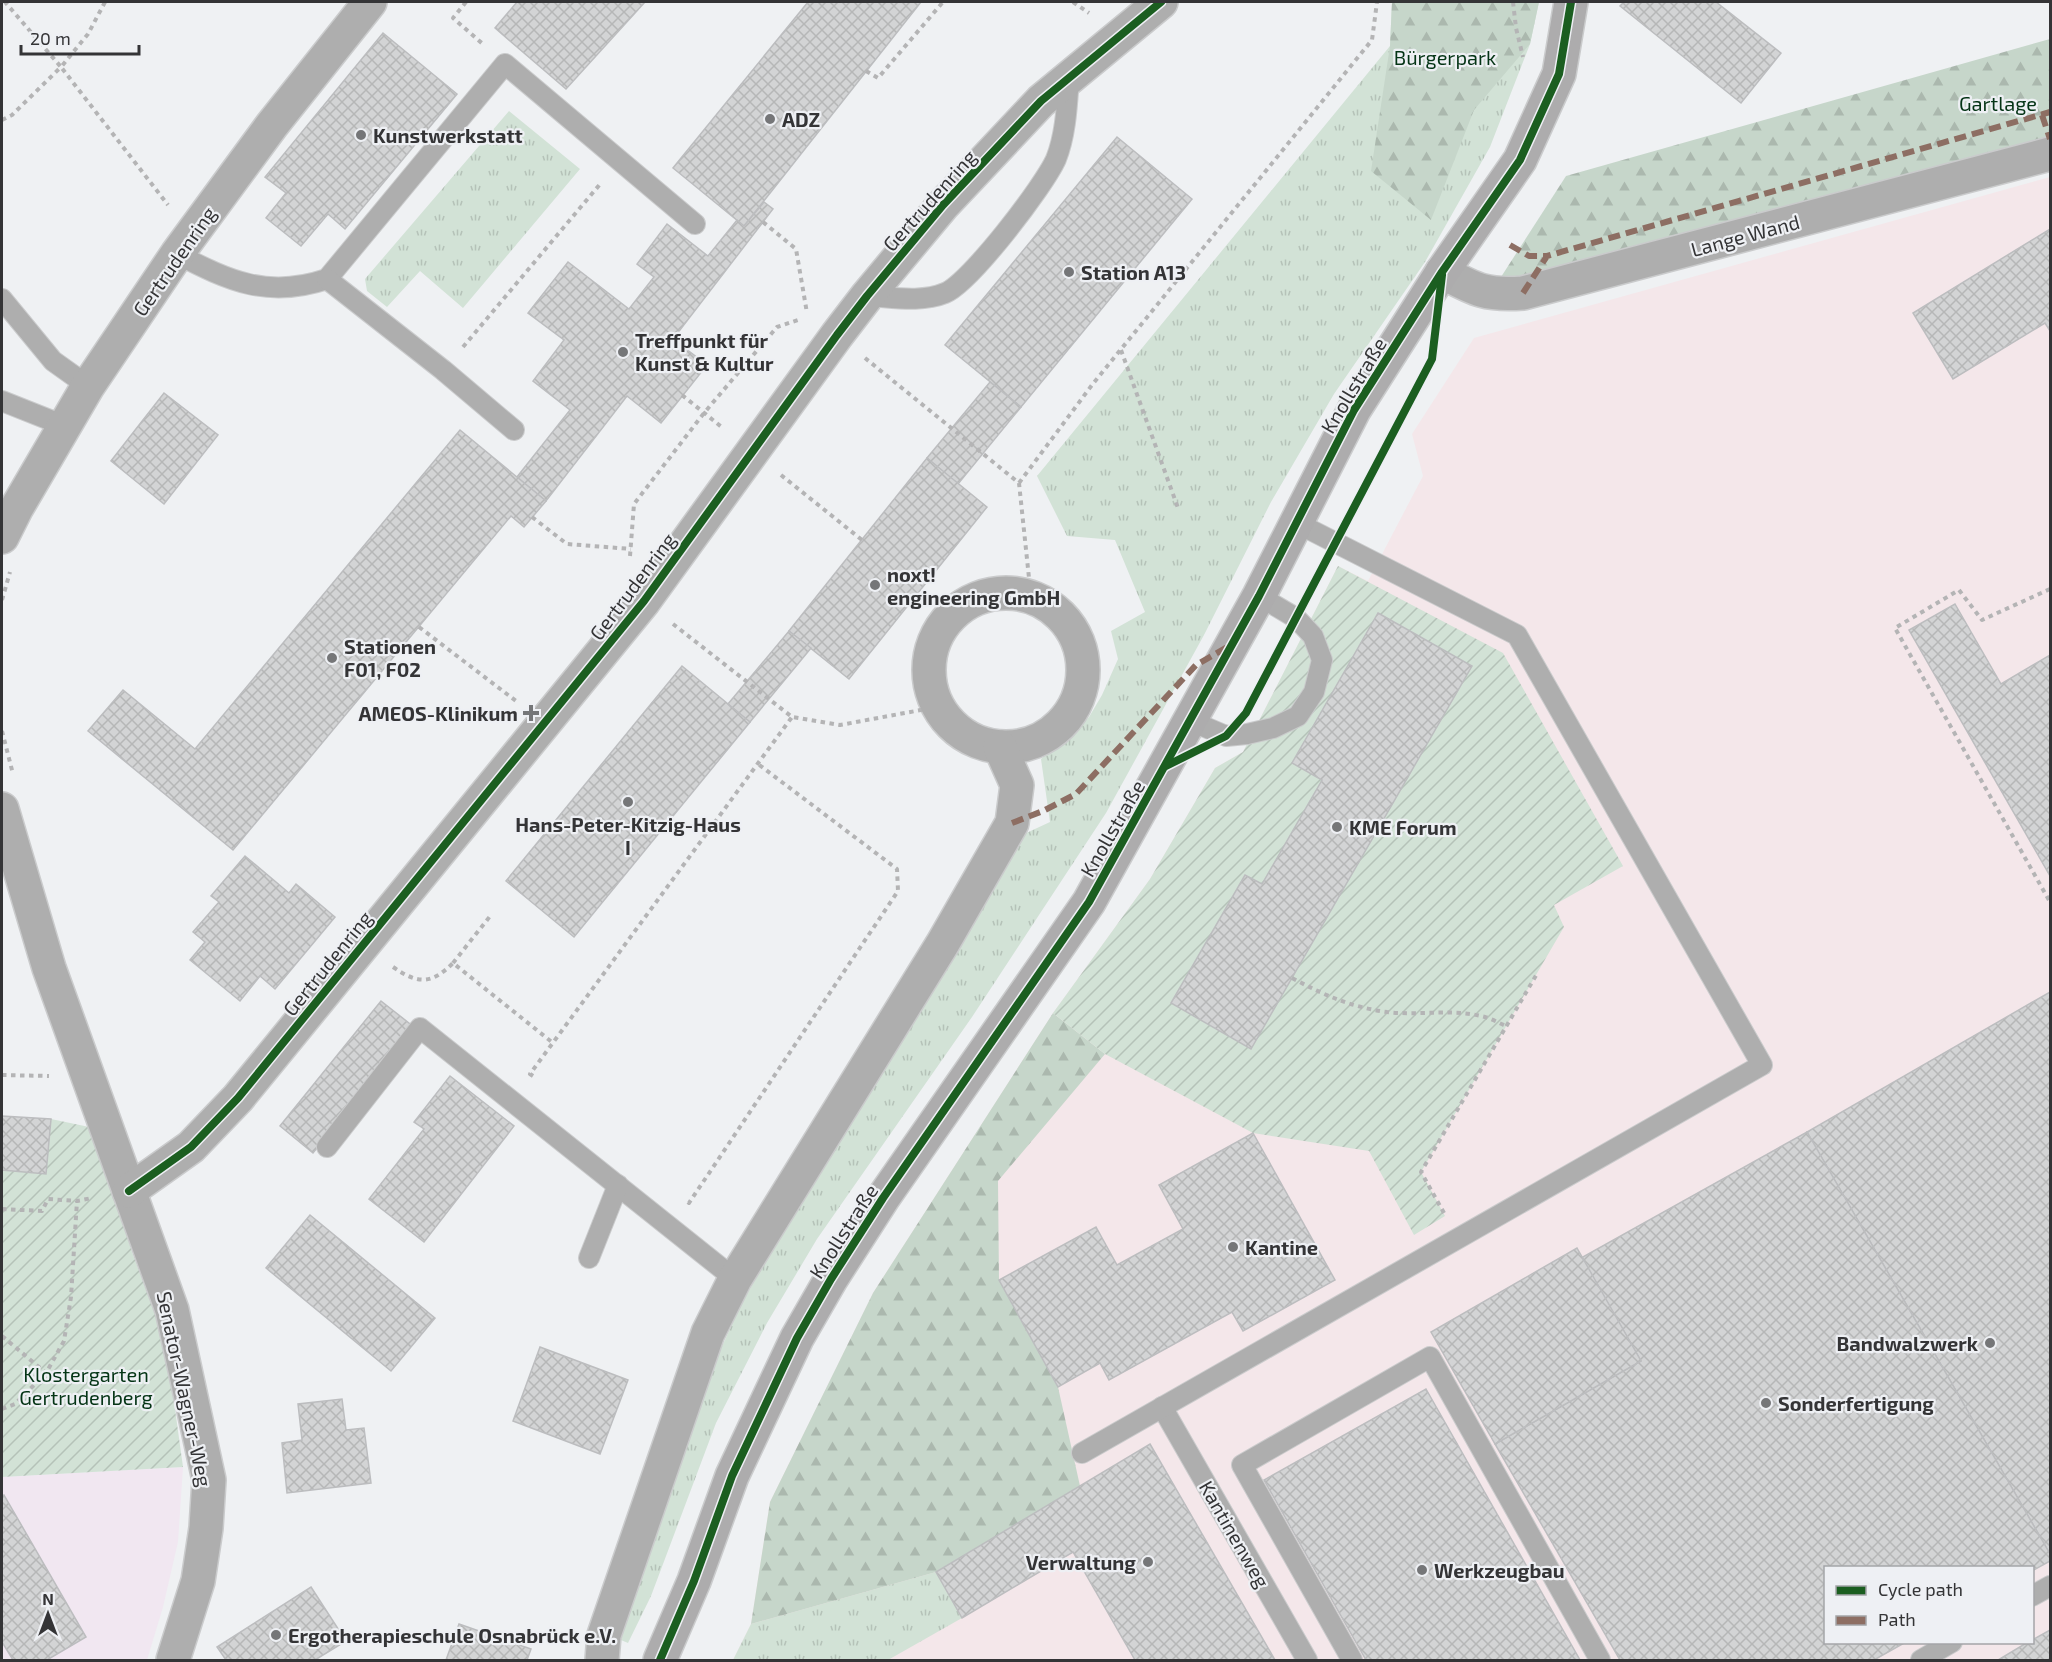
<svg xmlns="http://www.w3.org/2000/svg" width="2052" height="1662" viewBox="0 0 2052 1662" font-family="'Exo 2',sans-serif">
  <style>
    .commercial { fill: #f1e7f1 }
    .industrial { fill: #f4e7ea; fill-rule: evenodd }
    .grass { fill: url(#grass-tufts) }
    .forest { fill: url(#forest-firs) }
    .garden { fill: url(#garden-furrows) }
    .building { fill: url(#building-cross-hatch); stroke: #bcbdbf; stroke-width: 1.5 }
    .lines { fill: none; stroke-linecap: round; stroke-linejoin: round }
    .lane-casing { stroke: #cacbcc; stroke-width: 22 }
    .street-casing { stroke: #cacbcc; stroke-width: 36 }
    .secondary-casing { stroke: #cacbcc; stroke-width: 36 }
    .path { stroke: #b4b4b5; stroke-width: 4; stroke-dasharray: 4.5 4.5; stroke-linecap: butt }
    .lane { stroke: #aeaeae; stroke-width: 20 }
    .street { stroke: #aeaeae; stroke-width: 33 }
    .secondary { stroke: #adacad; stroke-width: 33 }
    .quiet { stroke: #8d6e63; stroke-width: 6; stroke-dasharray: 12 6; stroke-linecap: butt }
    .cycleway-casing { stroke: #eef0f4; stroke-width: 11 }
    .cycleway { stroke: #1b5e20; stroke-width: 8 }
    .poi-dot { fill: #757678; stroke: #eef0f4; stroke-width: 2 }
    .labels { text-anchor: middle; dominant-baseline: central; stroke-width: 4.5; stroke-linejoin: round; paint-order: stroke }
    .park-label { font-size: 20px; fill: #043415; stroke: #eef0f4 }
    .poi-label { font-size: 20px; font-weight: bold; fill: #343436; stroke: #eef0f4; text-anchor: start }
    .street-label { font-size: 20px; fill: #343436; stroke: #eef0f4 }
  </style>
  <defs>
    <pattern id="grass-tufts" width="24" height="20" patternUnits="userSpaceOnUse" patternTransform="scale(1.5)"><rect width="24" height="20" fill="#d2e2d6"/><path d="M3 7l-1-3M5 7V3M7 7l1-3M15 17l-1-3M17 17v-4M19 17l1-3" fill="none" stroke="#b5c2b8"/></pattern>
    <pattern id="forest-firs" width="22" height="20" patternUnits="userSpaceOnUse" patternTransform="scale(1.5)"><rect width="22" height="20" fill="#c6d6ca"/><path d="M5 1l3.5 6h-7zM16 11l3.5 6h-7z" fill="#abb8ae"/></pattern>
    <pattern id="garden-furrows" width="10" height="10" patternUnits="userSpaceOnUse" patternTransform="scale(1.5)"><rect width="10" height="10" fill="#d2e2d6"/><path d="M-1 1l2-2M0 10L10 0M9 11l2-2" fill="none" stroke="#b5c2b8"/></pattern>
    <pattern id="building-cross-hatch" width="8" height="8" patternUnits="userSpaceOnUse" patternTransform="scale(1.5)"><rect width="8" height="8" fill="#d3d4d5"/><path d="M0 0l8 8M0 8l8-8" fill="none" stroke="#b6b7b7"/></pattern>
  </defs>
  <rect width="100%" height="100%" fill="#eff1f3"/>
  <polygon class="commercial" points="183,1467 178,1542 163,1607 147,1660 2,1660 2,1477"/>
  <path class="industrial" d="M2050,177V1660H733L751,1624L770,1502L873,1293L1053,1013L1150,879L1215,768L1243,752L1338,566L1368,581L1423,476L1412,434L1474,338ZM1826,1568H2032V1642H1826Z"/>
  <g class="grass">
    <polygon points="1392,2 1539,2 1530,44 1490,147 1425,262 1334,394 1271,502 1204,635 1106,813 972,1017 817,1239 767,1323 716,1423 651,1596 628,1643 621,1640 654,1524 703,1388 739,1309 792,1212 1022,835 1050,822 1041,759 1089,717 1102,695 1118,659 1111,631 1145,612 1115,540 1067,536 1037,476 1390,46"/>
    <polygon points="509,111 580,169 463,308 420,271 387,307 367,291 365,279"/>
    <polygon points="936,1572 962,1618 888,1660 733,1660 751,1624"/>
  </g>
  <g class="forest">
    <polygon points="1392,2 1539,2 1530,44 1474,110 1431,220 1371,171 1390,46"/>
    <polygon points="2050,39 2050,137 1525,281 1501,277 1566,176"/>
    <polygon points="1053,1013 1105,1054 998,1181 999,1280 1058,1387 1080,1486 936,1572 751,1624 770,1502 873,1293"/>
  </g>
  <g class="garden">
    <polygon points="1338,566 1503,653 1623,866 1554,905 1564,927 1421,1172 1445,1216 1414,1235 1369,1151 1253,1133 1105,1054 1053,1013 1150,879 1215,768 1243,752"/>
    <polygon points="51,1119 94,1128 132,1252 166,1344 183,1467 2,1477 2,1170 46,1173"/>
  </g>
  <g class="building">
    <polygon points="517,2 645,2 566,89 495,28"/>
    <polygon points="808,2 921,2 744,226 673,168"/>
    <polygon points="1624,2 1716,2 1781,53 1741,103 1620,6"/>
    <polygon points="383,33 457,94 345,229 328,214 301,246 266,218 286,193 265,177"/>
    <polygon points="1117,137 1192,199 1021,407 945,345"/>
    <polygon points="764,202 773,209 673,339 707,365 661,423 627,396 546,501 517,477 570,410 533,381 564,340 528,313 568,262 629,309 654,277 637,264 667,224 708,256 737,220 744,226"/>
    <polygon points="2050,229 2050,331 2045,323 1953,379 1913,313"/>
    <polygon points="990,382 1021,407 958,484 927,458"/>
    <polygon points="164,393 218,435 164,504 111,461"/>
    <polygon points="460,430 546,501 524,527 511,516 233,850 88,731 123,690 195,749"/>
    <polygon points="927,458 987,507 849,679 789,631"/>
    <polygon points="1955,604 2001,684 2050,655 2050,876 1909,630"/>
    <polygon points="1378,613 1472,666 1251,1049 1171,1003 1245,875 1262,884 1322,780 1292,763"/>
    <polygon points="789,631 811,648 750,722 728,704"/>
    <polygon points="682,666 750,722 574,937 506,881"/>
    <polygon points="245,856 289,893 296,884 335,917 275,989 260,976 240,1001 190,960 205,942 193,932 219,902 211,896"/>
    <polygon points="2050,992 2050,1554 1807,1132"/>
    <polygon points="381,1001 414,1027 313,1153 280,1126"/>
    <polygon points="450,1076 514,1126 424,1242 369,1199 424,1129 414,1122"/>
    <polygon points="2,1116 51,1119 46,1174 2,1170"/>
    <polygon points="1807,1132 2050,1554 2050,1561 2032,1571 2032,1568 1826,1568 1826,1642 1906,1642 1874,1660 1620,1660 1495,1444 1641,1361 1581,1258"/>
    <polygon points="1253,1133 1335,1280 1243,1331 1232,1312 1109,1380 1100,1363 1058,1387 999,1280 1096,1227 1117,1265 1183,1229 1159,1185"/>
    <polygon points="310,1215 435,1318 391,1371 266,1268"/>
    <polygon points="1577,1248 1641,1361 1495,1444 1431,1332"/>
    <polygon points="540,1347 628,1380 600,1454 513,1421"/>
    <polygon points="1426,1389 1580,1660 1366,1660 1264,1480"/>
    <polygon points="342,1399 346,1430 364,1428 371,1483 287,1493 282,1443 302,1440 298,1404"/>
    <polygon points="1150,1444 1275,1660 1135,1660 1073,1552 962,1618 936,1572"/>
    <polygon points="4,1495 86,1637 47,1660 13,1660 2,1642 2,1496"/>
    <polygon points="311,1587 346,1641 315,1660 226,1660 217,1647"/>
    <polygon points="459,1624 531,1649 527,1660 446,1660"/>
    <polygon points="2050,1630 2050,1660 1998,1660 2028,1642 2032,1642 2032,1640"/>
  </g>
  <g class="lines">
    <defs>
      <g id="lane">
        <path d="M177,254C229,281 268,299 327,279L505,64L695,224"/>
        <polyline points="327,279 443,370 514,430"/>
        <path d="M867,296C891,297 921,303 945,293C970,283 1044,186 1056,159C1066,134 1067,104 1069,77"/>
        <polyline points="2,299 53,361 88,386"/>
        <polyline points="2,401 65,426"/>
        <polyline points="1191,721 1226,736 1247,734 1273,728 1298,716 1314,692 1322,660 1313,636 1296,618 1259,596"/>
        <polyline points="327,1147 420,1028 735,1279"/>
        <polyline points="589,1258 618,1185"/>
        <polyline points="1162,1407 1307,1660"/>
        <polyline points="1082,1453 1762,1065 1517,635 1295,522"/>
        <polyline points="2032,1596 2050,1586"/>
        <polyline points="1352,1660 1242,1465 1430,1357 1600,1660"/>
        <polyline points="1921,1660 1952,1642"/>
      </g>
      <g id="street">
        <path d="M1442,272C1474,289 1485,296 1523,293L2050,154"/>
        <polyline points="2,537 16,509 88,386 177,254 272,125 370,2"/>
        <circle cx="1006" cy="670" r="77"/>
        <polyline points="2,809 49,968 172,1310 209,1480 206,1528 198,1581 173,1660"/>
        <polyline points="129,1191 191,1147 238,1098 644,601 837,335 867,296 943,205 1041,101 1161,2"/>
        <polyline points="602,1660 604,1635 708,1333 735,1279 943,943 1012,823 1017,785 1000,747"/>
      </g>
      <polyline id="secondary" points="660,1660 694,1581 732,1476 797,1338 831,1279 883,1198 1089,902 1259,596 1354,410 1442,272 1520,160 1559,74 1571,2"/>
    </defs>
    <use href="#lane" class="lane-casing"/>
    <use href="#street" class="street-casing"/>
    <use href="#secondary" class="secondary-casing"/>
    <g class="path">
      <polyline points="105,2 88,34 61,67 168,205"/>
      <polyline points="466,2 453,18 484,45"/>
      <polyline points="1073,2 1089,13"/>
      <polyline points="1513,2 1516,28 1523,57"/>
      <polyline points="866,71 878,78 943,2"/>
      <polyline points="2,120 12,115 61,67 5,2"/>
      <polyline points="763,222 796,249 807,313"/>
      <polyline points="463,347 601,183"/>
      <polyline points="1121,350 1178,508"/>
      <polyline points="865,358 1019,483 1031,597"/>
      <polyline points="682,395 724,429"/>
      <polyline points="781,475 862,540"/>
      <polyline points="1019,483 1092,385 1372,40 1377,2"/>
      <polyline points="532,517 567,544 631,549"/>
      <polyline points="630,556 634,504 704,413 777,327 801,319"/>
      <polyline points="2050,589 1982,620 1959,590 1895,628 2050,902"/>
      <polyline points="2,600 10,572"/>
      <polyline points="673,624 792,717 840,725 937,707"/>
      <polyline points="419,627 516,701"/>
      <polyline points="2,731 13,774"/>
      <polyline points="453,963 491,915"/>
      <path d="M393,967C418,984 431,985 453,963L553,1043"/>
      <path d="M1292,978C1324,995 1350,1007 1387,1012C1419,1016 1453,1008 1485,1017C1492,1019 1499,1023 1506,1026"/>
      <polyline points="2,1075 49,1076"/>
      <polyline points="533,1076 530,1074 792,717"/>
      <polyline points="688,1202 689,1203 898,891 897,869 758,764"/>
      <polyline points="2,1209 42,1211 48,1199 77,1201 92,1198"/>
      <polyline points="1444,1213 1421,1172 1538,972"/>
      <polyline points="2,1336 46,1373"/>
      <polyline points="2,1409 15,1404 46,1373 64,1341 71,1297 77,1201"/>
    </g>
    <use href="#lane" class="lane"/>
    <use href="#street" class="street"/>
    <use href="#secondary" class="secondary"/>
    <g class="quiet">
      <polyline points="2042,115 2050,139"/>
      <polyline points="1510,245 1529,256 1547,256"/>
      <polyline points="1523,293 1547,256 2050,112"/>
      <polyline points="1012,823 1043,811 1076,794 1196,665 1229,646"/>
    </g>
    <defs>
      <g id="cycleway">
        <polyline points="1166,766 1226,736 1246,713 1432,359 1442,275"/>
        <polyline points="129,1191 191,1147 238,1098 644,601 837,335 867,296 943,205 1041,101 1161,2"/>
        <polyline points="660,1660 694,1581 732,1476 797,1338 831,1279 883,1198 1089,902 1259,596 1354,410 1442,272 1520,160 1559,74 1571,2"/>
      </g>
    </defs>
    <use href="#cycleway" class="cycleway-casing"/>
    <use href="#cycleway" class="cycleway"/>
  </g>
  <g class="poi-dot">
    <circle cx="770" cy="119" r="6"/>
    <circle cx="361" cy="135" r="6"/>
    <circle cx="1069" cy="272" r="6"/>
    <circle cx="623" cy="352" r="6"/>
    <circle cx="875" cy="585" r="6"/>
    <circle cx="332" cy="658" r="6"/>
    <path d="M528 704h6v6h6v6h-6v6h-6v-6h-6v-6h6z"/>
    <circle cx="628" cy="802" r="6"/>
    <circle cx="1337" cy="827" r="6"/>
    <circle cx="1233" cy="1247" r="6"/>
    <circle cx="1990" cy="1343" r="6"/>
    <circle cx="1766" cy="1403" r="6"/>
    <circle cx="1148" cy="1562" r="6"/>
    <circle cx="1422" cy="1570" r="6"/>
    <circle cx="276" cy="1635" r="6"/>
  </g>
  <g class="labels">
    <g class="park-label">
      <text x="1445" y="57">Bürgerpark</text>
      <text x="1998" y="103">Gartlage</text>
      <text x="86" y="1374">Klostergarten<tspan x="86" dy="23">Gertrudenberg</tspan></text>
    </g>
    <g class="poi-label">
      <text x="782" y="119">ADZ</text>
      <text x="373" y="135">Kunstwerkstatt</text>
      <text x="1081" y="272">Station A13</text>
      <text x="635" y="340">Treffpunkt für<tspan x="635" dy="23">Kunst &amp; Kultur</tspan></text>
      <text x="887" y="574">noxt!<tspan x="887" dy="23">engineering GmbH</tspan></text>
      <text x="344" y="646">Stationen<tspan x="344" dy="23">F01, F02</tspan></text>
      <text x="518" y="713" text-anchor="end">AMEOS-Klinikum</text>
      <text x="628" y="824" text-anchor="middle">Hans-Peter-Kitzig-Haus<tspan x="628" dy="23">I</tspan></text>
      <text x="1349" y="827">KME Forum</text>
      <text x="1245" y="1247">Kantine</text>
      <text x="1978" y="1343" text-anchor="end">Bandwalzwerk</text>
      <text x="1778" y="1403">Sonderfertigung</text>
      <text x="1136" y="1562" text-anchor="end">Verwaltung</text>
      <text x="1434" y="1570">Werkzeugbau</text>
      <text x="288" y="1635">Ergotherapieschule Osnabrück e.V.</text>
    </g>
    <g class="street-label">
      <text transform="translate(929 200) rotate(-48)">Gertrudenring</text>
      <text transform="translate(1745 235) rotate(-15)">Lange Wand</text>
      <text transform="translate(174 261) rotate(-55)">Gertrudenring</text>
      <text transform="translate(1353 385) rotate(-59)">Knollstraße</text>
      <text transform="translate(632 586) rotate(-53)">Gertrudenring</text>
      <text transform="translate(1112 828) rotate(-60)">Knollstraße</text>
      <text transform="translate(327 963) rotate(-51)">Gertrudenring</text>
      <text transform="translate(843 1231) rotate(-57)">Knollstraße</text>
      <text transform="translate(185 1389) rotate(78)">Senator-Wagner-Weg</text>
      <text transform="translate(1235 1534) rotate(60)">Kantinenweg</text>
    </g>
  </g>
  <rect width="2052" height="1662" fill="none" stroke="#343436" stroke-width="6"/>
  <rect x="1824" y="1566" width="210" height="78" fill="#eef0f4" stroke="#a4a5a8" stroke-width="1.5"/>
  <rect x="1836" y="1586" width="30" height="9" fill="#1b5e20" stroke="#a4a5a8" stroke-width="1.5"/>
  <text x="1878" y="1596" font-size="18" fill="#343436">Cycle path</text>
  <rect x="1836" y="1616" width="30" height="9" fill="#8d6e63" stroke="#a4a5a8" stroke-width="1.5"/>
  <text x="1878" y="1626" font-size="18" fill="#343436">Path</text>
  <g transform="translate(48 1614)" stroke="#eef0f4" stroke-width="4.5" paint-order="stroke">
  <path d="M0-4.5L10 22L0 15L-10 22Z" fill="#343436"/>
  <text y="-9" font-size="16" font-weight="bold" text-anchor="middle" fill="#343436">N</text>
  </g>
  <path d="M21 45v9h118v-9" fill="none" stroke="#343436" stroke-width="3"/>
  <text x="30" y="45" font-size="18" fill="#343436" stroke="#eef0f4" stroke-width="4.5" paint-order="stroke">20 m</text>
</svg>
